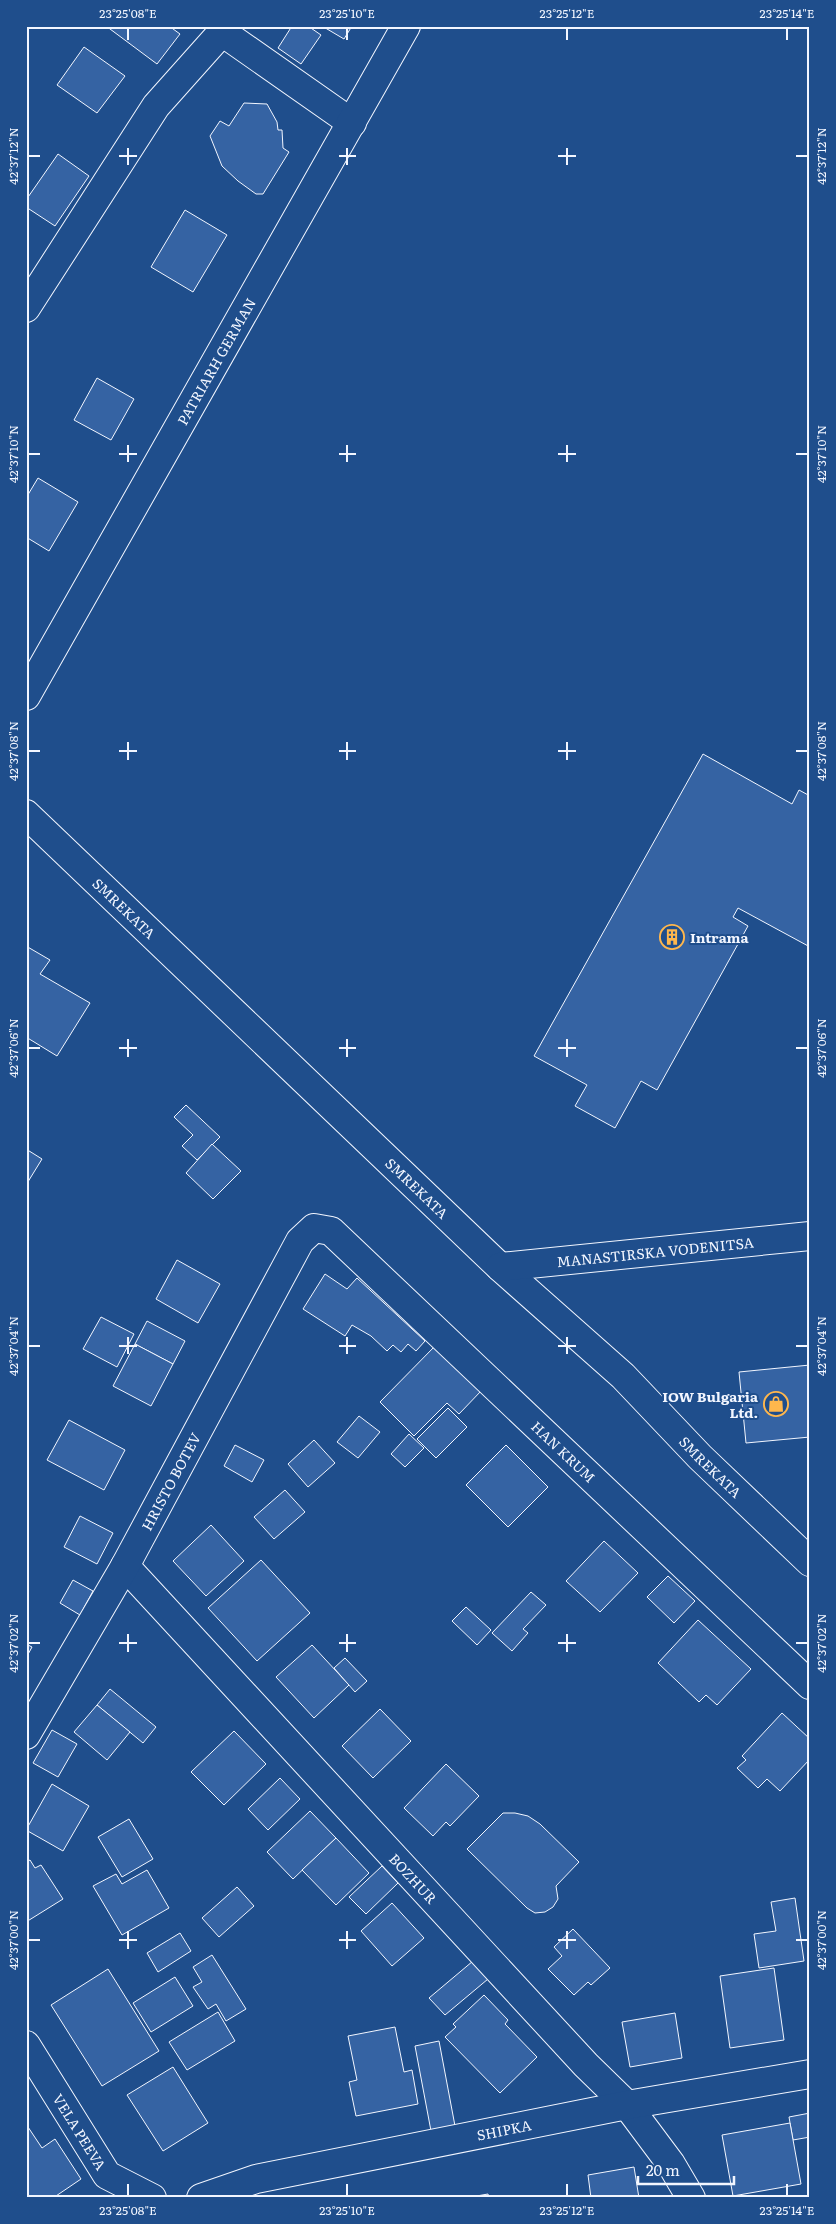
<svg xmlns="http://www.w3.org/2000/svg" width="836" height="2224" viewBox="0 0 836 2224" font-family="Literata,serif">
  <style>
    .building { fill: #3563a3; stroke: #f2f6ff }
    .lines { fill: none; stroke-linecap: round; stroke-linejoin: round }
    .minor-casing { stroke: #f2f6ff; stroke-width: 30 }
    .minor { stroke: #1f4e8c; stroke-width: 28 }
    .ticks { fill: none; stroke: #f2f6ff; stroke-width: 2 }
    .labels { text-anchor: middle; dominant-baseline: central; stroke-width: 4; stroke-linejoin: round; paint-order: stroke }
    .street-label { font-size: 14px; fill: #f2f6ff; stroke: #1f4e8c }
    .poi-label { font-size: 14px; font-weight: bold; fill: #f2f6ff; stroke: #1f4e8c; text-anchor: start }
    .neatline { fill: none; stroke: #f2f6ff; stroke-width: 2 }
    .ticks-label { font-size: 12px; text-anchor: middle; fill: #f2f6ff }
  </style>
  <rect width="100%" height="100%" fill="#1f4e8c"/>
  <g class="building">
    <polygon points="106,26 169,26 180,34 157,64"/>
    <polygon points="292,26 308,26 321,35 301,64 278,48"/>
    <polygon points="322,26 352,26 344,39"/>
    <polygon points="84,47 125,76 97,113 57,85"/>
    <polygon points="244,103 267,104 277,122 278,130 282,130 283,148 289,152 263,194 256,194 238,181 222,166 210,136 220,121 229,126"/>
    <polygon points="58,154 89,176 55,226 26,207 26,200"/>
    <polygon points="185,210 227,235 193,292 151,267"/>
    <polygon points="97,378 134,399 111,440 74,420"/>
    <polygon points="38,478 78,502 49,551 26,537 26,498"/>
    <polygon points="703,754 792,804 799,790 810,796 810,947 738,908 733,917 748,926 657,1090 641,1081 615,1128 575,1106 587,1085 534,1056"/>
    <polygon points="26,946 50,960 40,974 90,1003 57,1056 26,1037"/>
    <polygon points="186,1105 220,1137 197,1160 182,1146 193,1135 174,1117"/>
    <polygon points="212,1144 241,1171 213,1199 186,1173"/>
    <polygon points="26,1149 42,1159 26,1185"/>
    <polygon points="177,1260 220,1284 198,1323 156,1299"/>
    <polygon points="325,1274 347,1289 357,1278 425,1341 416,1351 408,1344 401,1352 393,1345 387,1351 371,1336 352,1325 345,1336 303,1309"/>
    <polygon points="101,1317 134,1334 117,1367 83,1349"/>
    <polygon points="147,1321 185,1341 173,1364 135,1344"/>
    <polygon points="135,1344 173,1364 151,1406 113,1386"/>
    <polygon points="436,1345 482,1390 459,1414 447,1403 414,1436 380,1402"/>
    <polygon points="810,1365 810,1437 746,1443 739,1372"/>
    <polygon points="448,1408 467,1427 436,1458 417,1439"/>
    <polygon points="359,1416 380,1432 358,1458 337,1442"/>
    <polygon points="69,1420 125,1450 104,1490 47,1460"/>
    <polygon points="409,1434 424,1448 405,1467 391,1454"/>
    <polygon points="314,1440 335,1463 308,1487 288,1464"/>
    <polygon points="235,1445 264,1460 252,1482 224,1466"/>
    <polygon points="506,1445 548,1487 508,1527 466,1485"/>
    <polygon points="285,1490 305,1512 274,1539 254,1517"/>
    <polygon points="80,1516 113,1533 97,1564 64,1547"/>
    <polygon points="211,1525 244,1561 206,1596 173,1561"/>
    <polygon points="604,1541 638,1573 600,1612 566,1581"/>
    <polygon points="261,1560 310,1613 257,1661 208,1608"/>
    <polygon points="668,1576 695,1601 674,1623 647,1597"/>
    <polygon points="73,1580 93,1591 80,1615 60,1603"/>
    <polygon points="531,1592 546,1605 523,1629 528,1633 512,1651 492,1633"/>
    <polygon points="466,1607 491,1630 477,1645 452,1621"/>
    <polygon points="698,1620 751,1669 717,1705 706,1695 699,1702 658,1663"/>
    <polygon points="26,1644 32,1647 26,1658"/>
    <polygon points="312,1645 349,1685 314,1718 276,1677"/>
    <polygon points="345,1658 367,1681 355,1692 334,1668"/>
    <polygon points="110,1689 156,1727 143,1743 97,1705"/>
    <polygon points="97,1705 130,1732 107,1760 74,1732"/>
    <polygon points="380,1709 411,1741 373,1778 342,1746"/>
    <polygon points="782,1713 810,1739 810,1759 780,1791 767,1779 758,1788 737,1768 746,1760 742,1756"/>
    <polygon points="52,1730 77,1744 58,1777 33,1763"/>
    <polygon points="234,1731 266,1764 224,1805 191,1772"/>
    <polygon points="446,1764 479,1796 450,1826 446,1822 433,1836 404,1808"/>
    <polygon points="280,1778 300,1799 268,1830 248,1809"/>
    <polygon points="52,1784 89,1806 63,1851 26,1830"/>
    <polygon points="310,1811 336,1838 293,1879 267,1852"/>
    <polygon points="503,1813 515,1813 528,1816 540,1824 579,1862 556,1886 558,1899 553,1907 545,1912 535,1913 527,1908 467,1849"/>
    <polygon points="129,1819 153,1859 122,1877 98,1837"/>
    <polygon points="336,1838 369,1873 336,1905 302,1870"/>
    <polygon points="30,1860 35,1868 41,1865 63,1899 26,1922 26,1862"/>
    <polygon points="382,1866 398,1883 366,1914 349,1897"/>
    <polygon points="147,1870 169,1908 122,1935 93,1886 116,1874 122,1884"/>
    <polygon points="237,1887 254,1906 219,1937 202,1918"/>
    <polygon points="795,1898 804,1961 759,1968 754,1934 776,1931 771,1902"/>
    <polygon points="392,1903 424,1938 392,1966 361,1931"/>
    <polygon points="573,1929 610,1968 591,1985 588,1982 574,1995 548,1969 562,1956 554,1947"/>
    <polygon points="180,1933 191,1951 158,1972 147,1953"/>
    <polygon points="212,1955 246,2009 226,2021 216,2004 208,2009 193,1987 202,1982 193,1967"/>
    <polygon points="473,1961 488,1979 445,2015 429,1998"/>
    <polygon points="774,1968 784,2040 730,2048 720,1976"/>
    <polygon points="108,1969 159,2051 102,2086 51,2005"/>
    <polygon points="175,1977 193,2006 151,2032 133,2003"/>
    <polygon points="484,1995 508,2020 505,2024 537,2057 500,2093 445,2037 456,2027 453,2024"/>
    <polygon points="218,2012 235,2041 187,2070 169,2042"/>
    <polygon points="675,2013 682,2058 630,2067 622,2022"/>
    <polygon points="395,2027 404,2072 412,2070 418,2104 356,2116 349,2082 357,2080 348,2036"/>
    <polygon points="439,2041 455,2126 431,2131 415,2046"/>
    <polygon points="173,2067 208,2123 163,2151 127,2095"/>
    <polygon points="810,2113 810,2137 793,2140 789,2117"/>
    <polygon points="790,2123 801,2184 733,2196 722,2135"/>
    <polygon points="26,2124 42,2148 55,2139 81,2179 53,2198 26,2198"/>
    <polygon points="634,2167 639,2198 591,2198 588,2175"/>
    <polygon points="488,2194 489,2198 465,2198"/>
  </g>
  <g class="lines">
    <defs>
      <g id="minor">
        <polyline points="26,308 156,106 222,32 352,123"/>
        <path id="s1" d="M26,696L406,26"/>
        <path id="s2" d="M26,814L500,1267L623,1376L700,1457L810,1562"/>
        <path id="s3" d="M500,1267L810,1236"/>
        <path id="s4" d="M125,1566L586,2065L627,2105L671,2164L691,2198"/>
        <path id="s5" d="M26,1735L125,1566L300,1241L314,1228L331,1231L810,1685"/>
        <path id="s6" d="M26,2045L107,2175L152,2198"/>
        <path id="s7" d="M201,2198L256,2179L627,2105L810,2074"/>
      </g>
    </defs>
    <use href="#minor" class="minor-casing"/>
    <use href="#minor" class="minor"/>
  </g>
  <path class="ticks" d="M128,28V40M347,28V40M567,28V40M787,28V40M128,148V165M347,148V165M567,148V165M28,156H40M119,156H137M339,156H356M558,156H576M796,156H808M128,445V462M347,445V462M567,445V462M28,454H40M119,454H137M339,454H356M558,454H576M796,454H808M128,742V760M347,742V760M567,742V760M28,751H40M119,751H137M339,751H356M558,751H576M796,751H808M128,1039V1057M347,1039V1057M567,1039V1057M28,1048H40M119,1048H137M339,1048H356M558,1048H576M796,1048H808M128,1337V1354M347,1337V1354M567,1337V1354M28,1346H40M119,1346H137M339,1346H356M558,1346H576M796,1346H808M128,1634V1652M347,1634V1652M567,1634V1652M28,1643H40M119,1643H137M339,1643H356M558,1643H576M796,1643H808M128,1931V1949M347,1931V1949M567,1931V1949M28,1940H40M119,1940H137M339,1940H356M558,1940H576M796,1940H808M128,2184V2196M347,2184V2196M567,2184V2196M787,2184V2196"/>
  <defs>
    <symbol id="building-ring" viewBox="-11 -11 22 22"><circle r="9.5" fill="#1f4e8c" stroke="#ffb74d" stroke-width="1.5"/><path d="M-4-6H4V6H1V3H-1V6H-4ZM-2.5-4.3h1.7v1.8h-1.7ZM.8-4.3h1.7v1.8H.8ZM-2.5-1h1.7V.8h-1.7ZM.8-1h1.7V.8H.8Z" fill="#ffb74d"/></symbol>
    <symbol id="shop-ring" viewBox="-11 -11 22 22"><circle r="9.5" fill="#1f4e8c" stroke="#ffb74d" stroke-width="1.5"/><path d="M-5-2.5h2.3a2.7 3.5 0 0 1 5.4 0H5L5.5 6h-11ZM-1.5-2.5h3a1.5 2.3 0 0 0-3 0Z" fill="#ffb74d"/></symbol>
  </defs>
  <g fill-rule="evenodd">
    <use href="#building-ring" x="658" y="923" width="28" height="28"/>
    <use href="#shop-ring" x="762" y="1390" width="28" height="28"/>
  </g>
  <g class="labels">
    <g class="street-label">
      <text stroke="none"><textPath href="#s1" startOffset="385">PATRIARH GERMAN</textPath></text>
      <text stroke="none"><textPath href="#s2" startOffset="136">SMREKATA</textPath></text>
      <text stroke="none"><textPath href="#s2" startOffset="541">SMREKATA</textPath></text>
      <text stroke="none"><textPath href="#s3" startOffset="156">MANASTIRSKA VODENITSA</textPath></text>
      <text stroke="none"><textPath href="#s5" startOffset="922">HAN KRUM</textPath></text>
      <text stroke="none"><textPath href="#s2" startOffset="946">SMREKATA</textPath></text>
      <text stroke="none"><textPath href="#s5" startOffset="292">HRISTO BOTEV</textPath></text>
      <text stroke="none"><textPath href="#s4" startOffset="425">BOZHUR</textPath></text>
      <text stroke="none"><textPath href="#s7" startOffset="311">SHIPKA</textPath></text>
      <text stroke="none"><textPath href="#s6" startOffset="102">VELA PEEVA</textPath></text>
    </g>
    <g class="poi-label">
      <text x="690" y="937">Intrama</text>
      <text x="758" y="1396" text-anchor="end">IOW Bulgaria<tspan x="758" dy="16">Ltd.</tspan></text>
    </g>
  </g>
  <rect width="836" height="2224" fill="none" stroke="#1f4e8c" stroke-width="55"/>
  <path d="M638 2176v8h96v-8" fill="none" stroke="#f2f6ff" stroke-width="2.5"/>
  <text x="646" y="2176" font-size="15" fill="#f2f6ff" stroke="#1f4e8c" stroke-width="4" paint-order="stroke">20 m</text>
  <rect x="28" y="28" width="780" height="2168" class="neatline"/>
  <g class="ticks-label">
    <text x="128" y="18">23°25'08"E</text>
    <text x="347" y="18">23°25'10"E</text>
    <text x="567" y="18">23°25'12"E</text>
    <text x="787" y="18">23°25'14"E</text>
    <text transform="translate(14 156) rotate(-90)" y="4">42°37'12"N</text>
    <text transform="translate(822 156) rotate(-90)" y="4">42°37'12"N</text>
    <text transform="translate(14 454) rotate(-90)" y="4">42°37'10"N</text>
    <text transform="translate(822 454) rotate(-90)" y="4">42°37'10"N</text>
    <text transform="translate(14 751) rotate(-90)" y="4">42°37'08"N</text>
    <text transform="translate(822 751) rotate(-90)" y="4">42°37'08"N</text>
    <text transform="translate(14 1048) rotate(-90)" y="4">42°37'06"N</text>
    <text transform="translate(822 1048) rotate(-90)" y="4">42°37'06"N</text>
    <text transform="translate(14 1346) rotate(-90)" y="4">42°37'04"N</text>
    <text transform="translate(822 1346) rotate(-90)" y="4">42°37'04"N</text>
    <text transform="translate(14 1643) rotate(-90)" y="4">42°37'02"N</text>
    <text transform="translate(822 1643) rotate(-90)" y="4">42°37'02"N</text>
    <text transform="translate(14 1940) rotate(-90)" y="4">42°37'00"N</text>
    <text transform="translate(822 1940) rotate(-90)" y="4">42°37'00"N</text>
    <text x="128" y="2215">23°25'08"E</text>
    <text x="347" y="2215">23°25'10"E</text>
    <text x="567" y="2215">23°25'12"E</text>
    <text x="787" y="2215">23°25'14"E</text>
  </g>
</svg>
